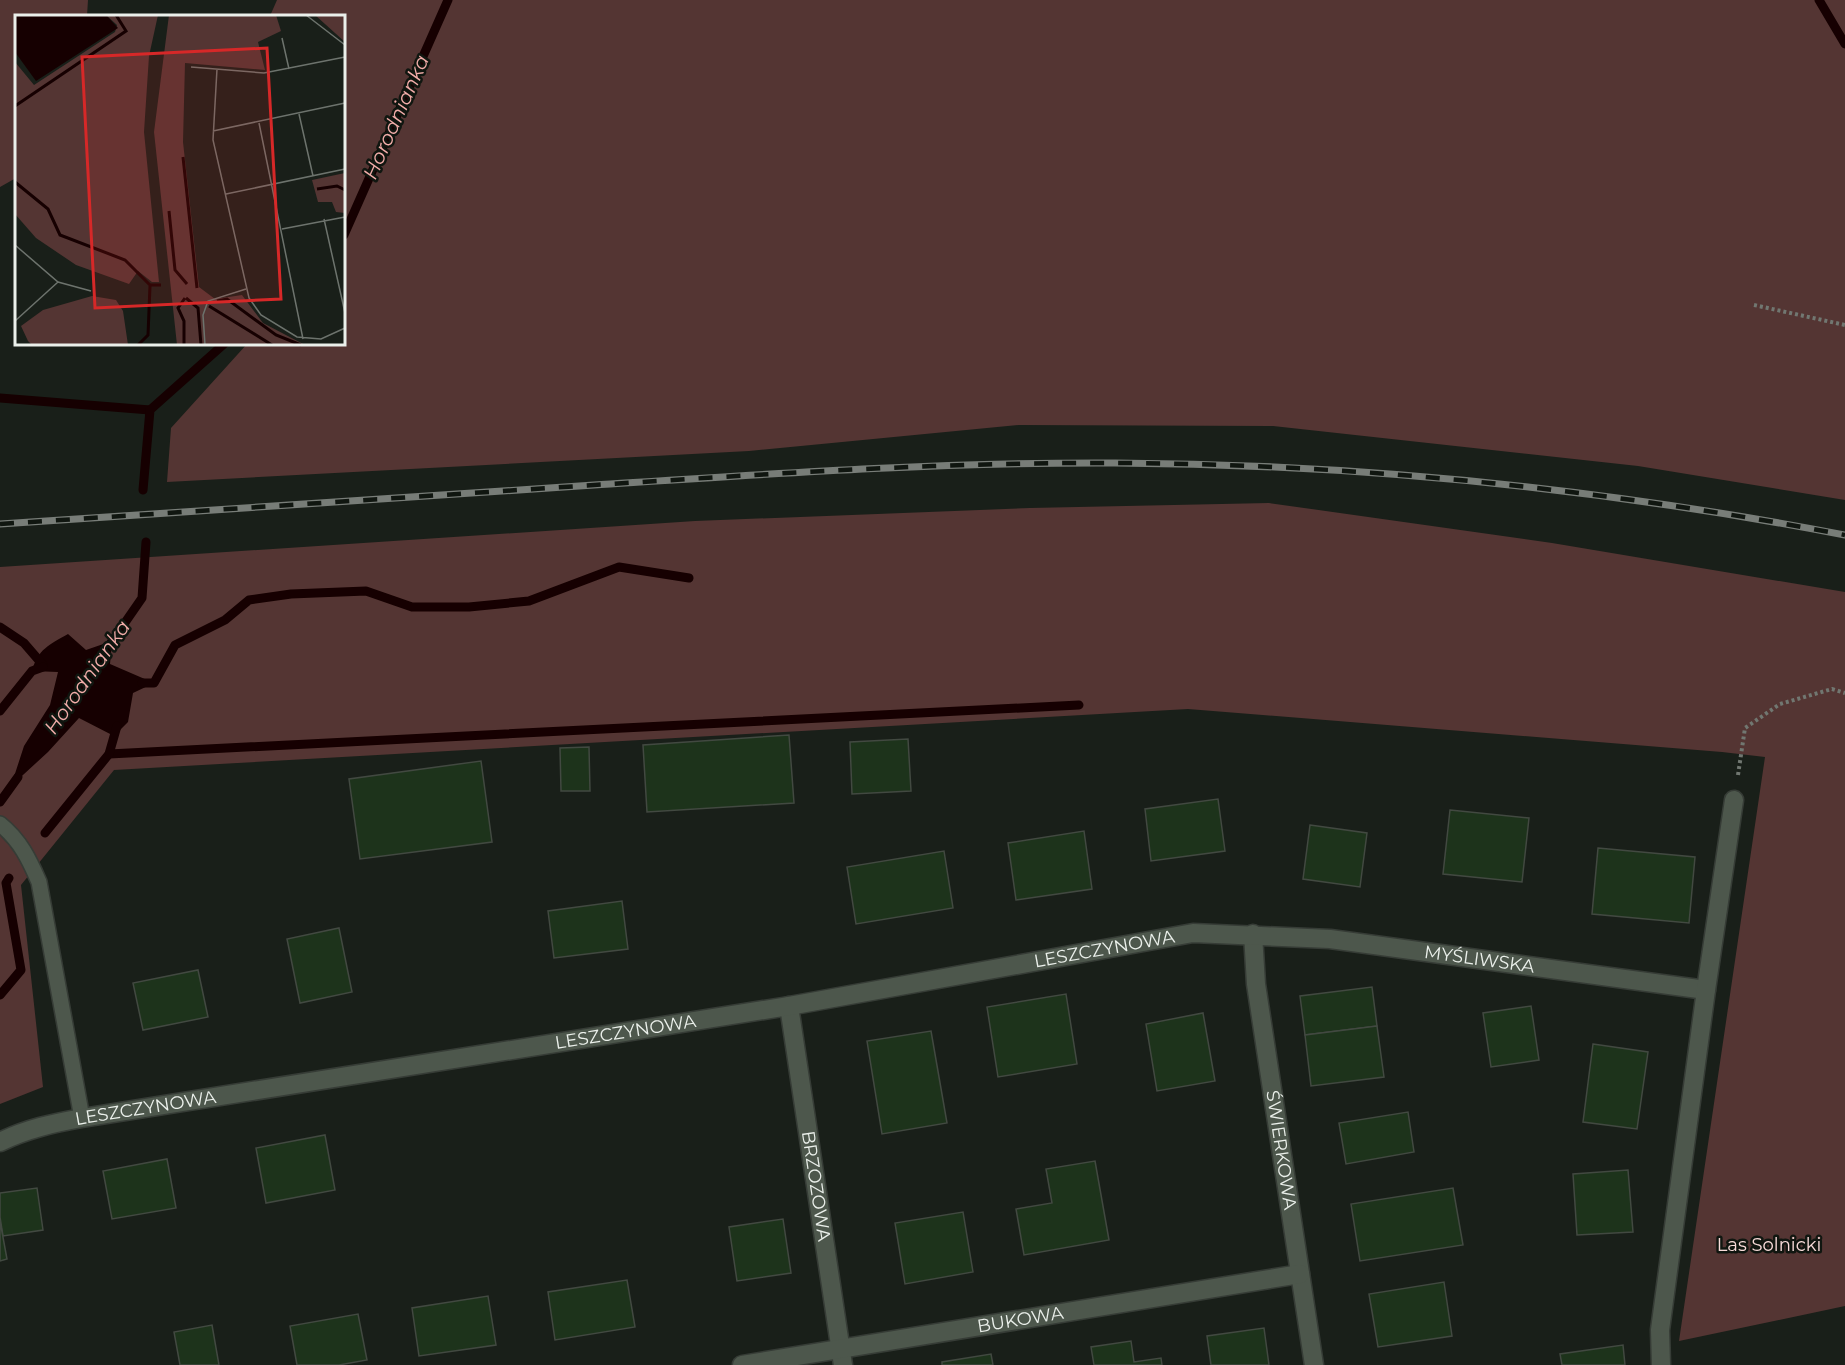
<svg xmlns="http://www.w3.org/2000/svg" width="1845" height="1365" viewBox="0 0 1845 1365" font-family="Montserrat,sans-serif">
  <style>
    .green { fill: #543533 }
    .water { fill: #160001 }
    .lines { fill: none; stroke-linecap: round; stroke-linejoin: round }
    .stream { stroke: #160001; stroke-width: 9 }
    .building { fill: #1d331b; stroke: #424941; stroke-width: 1.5 }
    .lane-casing { stroke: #363c36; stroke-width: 18 }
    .street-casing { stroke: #363c36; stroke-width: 21 }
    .path { stroke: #717771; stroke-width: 4; stroke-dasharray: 3 3; stroke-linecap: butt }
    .lane { stroke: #4d574c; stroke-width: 15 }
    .street { stroke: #4d574c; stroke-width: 18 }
    .rail-casing { stroke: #787d78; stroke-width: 7 }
    .rail { stroke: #101610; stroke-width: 4.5; stroke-dasharray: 14; stroke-linecap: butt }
    .labels { text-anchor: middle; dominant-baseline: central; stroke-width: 5; stroke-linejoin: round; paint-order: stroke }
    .street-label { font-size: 18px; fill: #ebf0eb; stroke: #101610 }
    .park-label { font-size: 18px; fill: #f9dcda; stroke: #101610 }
    .water-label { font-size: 20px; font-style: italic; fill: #f2ada9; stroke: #101610 }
    .inset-river { fill: none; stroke: #160001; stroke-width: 3 }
    .inset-road { fill: none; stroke: #6d736d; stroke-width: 1.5 }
    .view { fill: #d62828; fill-opacity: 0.15; stroke: #d62828; stroke-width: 3 }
    .inset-edge { fill: none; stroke: #ebf0eb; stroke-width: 3 }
  </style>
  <rect width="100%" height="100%" fill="#191f19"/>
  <g class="green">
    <polygon points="0,0 88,0 87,16 16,16 16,178 0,187"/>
    <polygon points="277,0 1845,0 1845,500 1638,466 1273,426 1019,425 749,451 167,482 171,428 247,344 344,344 344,16 270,16"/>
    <polygon points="1269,503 1552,543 1845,592 1845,1306 1679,1341 1765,757 1722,752 1188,709 114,770 21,885 43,1087 0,1104 0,567 695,521 1030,508"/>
  </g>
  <path class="water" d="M68,634L86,650L112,641L110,664L154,683L133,693L128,722L114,736L79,718L48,752L11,786L24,746L50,705L58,672L32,671C38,649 49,645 68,634Z"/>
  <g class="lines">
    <g class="stream">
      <polyline points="1819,0 1845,44"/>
      <polyline points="344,235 448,0"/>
      <polyline points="0,398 150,410"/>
      <polyline points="143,490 150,410 224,344"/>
      <polyline points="0,627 24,643 43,665"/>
      <polyline points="106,650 142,598 146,542"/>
      <polyline points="142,683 154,683 175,645 225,620 249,600 291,594 366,591 412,607 469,607 529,601 619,567 689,578"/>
      <polyline points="0,711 32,671 43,667"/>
      <polyline points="109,754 1079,705"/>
      <polyline points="0,802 18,777"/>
      <polyline points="45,833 109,754 117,726"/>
      <polyline points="0,995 21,970 6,883 9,878"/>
    </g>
  </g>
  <g class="building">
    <polygon points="789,735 794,803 647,812 643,745"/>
    <polygon points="908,739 911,791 852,794 850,742"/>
    <polygon points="589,747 590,791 561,791 560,748"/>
    <polygon points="481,761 492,842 360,859 349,779"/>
    <polygon points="1218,799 1225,851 1151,861 1145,809"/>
    <polygon points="1450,810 1529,818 1522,882 1443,874"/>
    <polygon points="1310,825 1367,833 1360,887 1303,879"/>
    <polygon points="1084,831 1092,889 1016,900 1008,843"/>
    <polygon points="1598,848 1695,857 1689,923 1592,914"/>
    <polygon points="944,851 953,908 856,924 847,867"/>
    <polygon points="622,901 628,949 554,958 548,911"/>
    <polygon points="339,928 352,992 300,1003 287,939"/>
    <polygon points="198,970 208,1017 143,1030 133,983"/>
    <polygon points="1372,987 1377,1026 1305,1035 1300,996"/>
    <polygon points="1066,994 1077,1064 998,1077 987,1007"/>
    <polygon points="1531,1006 1539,1060 1491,1067 1483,1013"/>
    <polygon points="1203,1013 1215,1081 1157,1091 1146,1024"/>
    <polygon points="1377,1026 1384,1077 1311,1086 1305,1035"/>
    <polygon points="931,1031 947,1123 882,1134 867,1041"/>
    <polygon points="1593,1044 1648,1052 1637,1129 1583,1122"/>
    <polygon points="1408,1112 1414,1152 1346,1164 1339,1123"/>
    <polygon points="325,1135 335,1190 266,1203 256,1148"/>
    <polygon points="167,1159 176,1208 112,1219 103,1171"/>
    <polygon points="1095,1161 1109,1240 1024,1255 1016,1209 1052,1203 1046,1169"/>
    <polygon points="1628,1170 1633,1232 1577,1235 1573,1174"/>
    <polygon points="37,1188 43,1230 3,1236 0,1217 0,1193"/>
    <polygon points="1453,1188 1463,1245 1360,1261 1351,1204"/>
    <polygon points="963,1212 973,1272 905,1284 895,1223"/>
    <polygon points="783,1219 791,1273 737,1281 729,1227"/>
    <polygon points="0,1221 7,1259 0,1261"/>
    <polygon points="627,1280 635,1327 555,1340 548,1292"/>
    <polygon points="1444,1282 1452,1336 1378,1347 1369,1294"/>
    <polygon points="488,1296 496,1345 419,1356 412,1308"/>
    <polygon points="358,1314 367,1360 339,1365 297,1365 290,1326"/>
    <polygon points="212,1325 219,1365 180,1365 174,1332"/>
    <polygon points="1264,1328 1269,1365 1211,1365 1207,1336"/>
    <polygon points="1131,1341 1134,1362 1161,1358 1162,1365 1094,1365 1091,1347"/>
    <polygon points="1623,1345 1625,1365 1562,1365 1560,1354"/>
    <polygon points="991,1354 993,1365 942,1365 942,1362"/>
  </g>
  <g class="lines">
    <defs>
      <path id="lane" d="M0,824C20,840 29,859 39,882L82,1118"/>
      <g id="street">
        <path id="s1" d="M1253,934L1256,984L1314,1365"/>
        <path id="s2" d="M789,1006L843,1365"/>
        <path id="s3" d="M0,1142C26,1129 54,1123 82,1118L789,1006L1193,933L1330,939L1706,990"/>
        <path id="s4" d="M742,1365L1300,1274"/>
        <polyline points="1661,1365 1660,1330 1706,990 1734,800"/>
      </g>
    </defs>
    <use href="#lane" class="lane-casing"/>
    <use href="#street" class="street-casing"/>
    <g class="path">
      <polyline points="1754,305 1845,325"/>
      <polyline points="1738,775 1745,728 1780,704 1832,689 1845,693"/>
    </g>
    <use href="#lane" class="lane"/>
    <use href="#street" class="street"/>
    <defs>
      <path id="rail" d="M0,524C198,511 396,498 594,485C768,474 941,462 1115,463C1359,464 1605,489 1845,535"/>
    </defs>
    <use href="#rail" class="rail-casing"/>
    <use href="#rail" class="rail"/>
  </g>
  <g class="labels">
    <g class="street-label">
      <text stroke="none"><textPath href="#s3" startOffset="1122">LESZCZYNOWA</textPath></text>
      <text stroke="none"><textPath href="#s3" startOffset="1500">MYŚLIWSKA</textPath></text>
      <text stroke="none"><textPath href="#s3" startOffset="636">LESZCZYNOWA</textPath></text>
      <text stroke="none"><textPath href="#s3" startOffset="150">LESZCZYNOWA</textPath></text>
      <text stroke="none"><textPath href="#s1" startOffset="218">ŚWIERKOWA</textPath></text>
      <text stroke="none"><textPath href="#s2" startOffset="182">BRZOZOWA</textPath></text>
      <text stroke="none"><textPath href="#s4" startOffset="282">BUKOWA</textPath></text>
    </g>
    <g class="park-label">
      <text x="1769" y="1245">Las Solnicki</text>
    </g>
    <g class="water-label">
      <text transform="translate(396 117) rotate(-66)">Horodnianka</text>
      <text transform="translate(87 677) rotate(-55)">Horodnianka</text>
    </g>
  </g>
  <g transform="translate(15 15)">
    <rect width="330" height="330" fill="#191f19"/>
    <path d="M91,0H143L134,41L129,117L144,267H137L123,256L114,269L61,250L21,223L0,199V47L19,70L100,17L102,10ZM154,0H261L266,16L243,27L250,55L170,48L168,127L184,272L200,284L227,280L248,308L290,330H162L139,117ZM300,0H330V27ZM330,158V198L321,197L317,187H303L297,165ZM77,281L101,285L108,296L113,330H17L13,326L6,311L28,295Z" fill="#543533"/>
    <path d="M0,0H91L103,13L21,66L0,37Z" fill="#160001"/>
    <path class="inset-river" d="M0,91L111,16L101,0M168,142L182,273M0,167L33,194L45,220L110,245L135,270H146M302,174L322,171L330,175M154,196L160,255L172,269M171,283L183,293L186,330M202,286L212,284L261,320L286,330M194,291L257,330M123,330L133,320L135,271M169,330V306L163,293L170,283"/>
    <path class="inset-road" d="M291,0L330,30M267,23L274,54M176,52L249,58L330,42M202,54L198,125L234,283L246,300L282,322L306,324L330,313M284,99L298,161M244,108L288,324M198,116L330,88M211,179L330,154M309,204L330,298M267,214L330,202M0,230L43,267L76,276M0,306L43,267M190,330L188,300L193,286L231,274"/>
    <path class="view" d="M252,33L266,284L80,293L67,42Z"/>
    <rect width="330" height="330" class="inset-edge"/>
  </g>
</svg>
